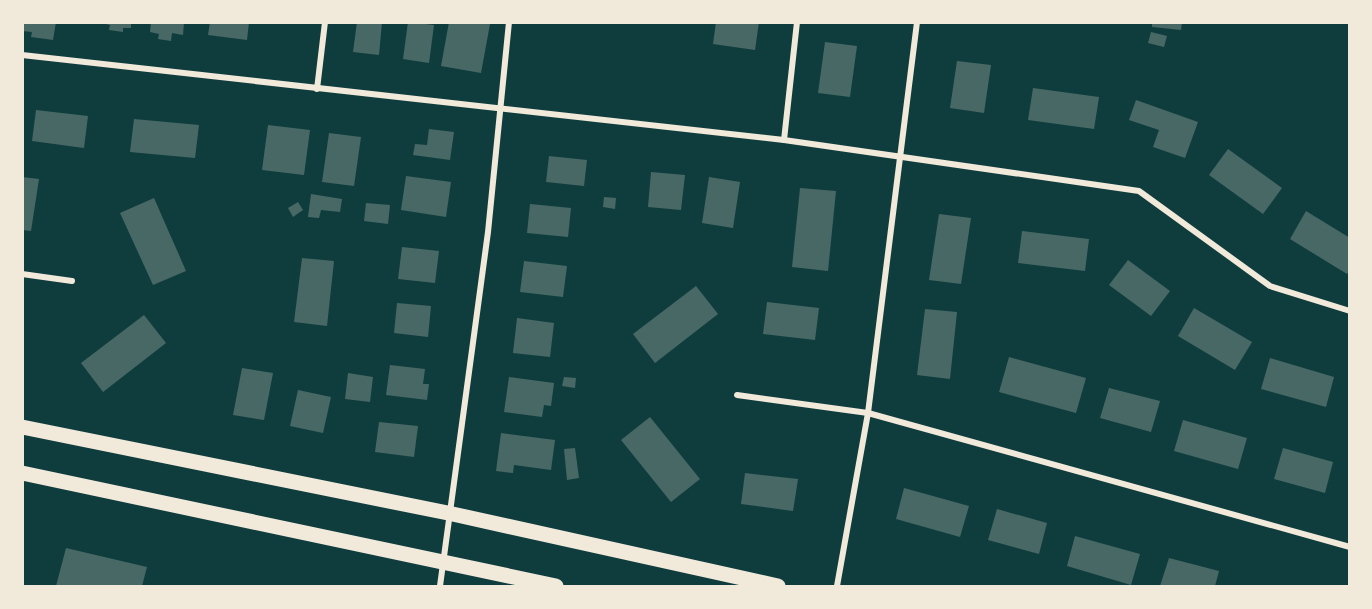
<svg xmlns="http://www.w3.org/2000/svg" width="1372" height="609" viewBox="0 0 1372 609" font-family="Jost,sans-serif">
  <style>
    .building { fill: #486865 }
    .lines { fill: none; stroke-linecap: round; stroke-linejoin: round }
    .minor { stroke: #f1e9da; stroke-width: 6 }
    .primary { stroke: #f1e9da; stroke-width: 15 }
  </style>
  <rect width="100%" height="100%" fill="#0f3d3e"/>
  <g class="building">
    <polygon points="22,22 56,22 53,40 31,37 32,32 22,31"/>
    <polygon points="98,22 131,22 131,28 123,28 123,32 109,30 110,25"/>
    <polygon points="151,22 184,22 183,35 172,33 171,41 158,39 159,34 150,32"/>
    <polygon points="210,22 249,22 247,40 208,35"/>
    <polygon points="357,22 382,22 379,55 353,52"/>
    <polygon points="408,22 434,25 429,63 403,59"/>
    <polygon points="449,22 490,24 481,73 441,66"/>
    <polygon points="716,22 759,22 755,50 713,44"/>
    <polygon points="1152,22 1182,22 1181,30 1152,27"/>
    <polygon points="1151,32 1167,36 1164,47 1148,43"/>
    <polygon points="825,42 857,46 850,97 818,93"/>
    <polygon points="957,61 991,65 984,113 950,108"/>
    <polygon points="1033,88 1099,97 1094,129 1028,120"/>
    <polygon points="1136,100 1198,122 1185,158 1153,147 1159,130 1129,120"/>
    <polygon points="36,110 88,116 84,148 32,141"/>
    <polygon points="134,119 199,125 195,158 130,152"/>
    <polygon points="268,125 310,130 304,175 262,170"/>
    <polygon points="429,129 454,132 450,160 413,155 415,144 427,145"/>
    <polygon points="329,133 361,137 354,186 322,182"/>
    <polygon points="1228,149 1282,188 1263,214 1209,175"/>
    <polygon points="549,156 587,160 584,186 546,182"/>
    <polygon points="651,172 685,175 681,210 648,207"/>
    <polygon points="406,176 451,182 446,217 401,210"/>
    <polygon points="22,177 39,179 31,231 22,230"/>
    <polygon points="709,177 740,182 733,228 702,223"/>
    <polygon points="800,188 836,191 828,271 792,267"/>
    <polygon points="311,194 342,199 340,212 321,210 319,218 308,217"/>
    <polygon points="604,197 616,198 615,209 603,207"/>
    <polygon points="154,198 186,271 153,285 120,213"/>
    <polygon points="298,202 303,210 293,217 288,208"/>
    <polygon points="366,203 390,205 388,224 364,221"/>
    <polygon points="530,204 571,208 568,237 527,233"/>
    <polygon points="1306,211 1350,238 1350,269 1347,274 1290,239"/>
    <polygon points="939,214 971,218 961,284 929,280"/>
    <polygon points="1022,231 1089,239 1085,271 1018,263"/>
    <polygon points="402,247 439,251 435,283 398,279"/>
    <polygon points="302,258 334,261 327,326 294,322"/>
    <polygon points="1128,260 1170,291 1151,316 1109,285"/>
    <polygon points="524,261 567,266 563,297 520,292"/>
    <polygon points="696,286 718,314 655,363 633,334"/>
    <polygon points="767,302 819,308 815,340 763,334"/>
    <polygon points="397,303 431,306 428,337 394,333"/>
    <polygon points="1194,308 1252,342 1235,370 1178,336"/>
    <polygon points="925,309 957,312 950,379 917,375"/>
    <polygon points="144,315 166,343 103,392 81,363"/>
    <polygon points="517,318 554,323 550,357 513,353"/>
    <polygon points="1009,357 1086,378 1076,413 999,392"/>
    <polygon points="1270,358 1334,377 1326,407 1261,389"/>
    <polygon points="390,365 425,369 423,384 429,384 427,400 386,395"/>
    <polygon points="242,368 273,373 264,420 233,415"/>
    <polygon points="348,373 373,377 370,402 345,399"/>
    <polygon points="509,377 554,383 551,406 544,405 542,417 504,412"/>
    <polygon points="564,377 576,378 575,388 562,386"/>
    <polygon points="1109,388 1160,401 1151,432 1100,418"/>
    <polygon points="298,390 331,397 323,433 290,426"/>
    <polygon points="650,417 700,479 671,502 621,440"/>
    <polygon points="1183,420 1247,438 1238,469 1174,451"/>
    <polygon points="379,422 418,426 414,457 375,452"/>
    <polygon points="501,433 555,440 551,470 514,465 513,473 496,471"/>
    <polygon points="575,448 579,478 567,480 564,449"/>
    <polygon points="1283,448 1333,462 1325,493 1274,479"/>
    <polygon points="745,473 798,479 793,511 741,504"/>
    <polygon points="904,488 969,506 960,537 896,519"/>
    <polygon points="997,509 1047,523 1039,554 988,540"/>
    <polygon points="1075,536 1140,554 1131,585 1067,566"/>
    <polygon points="66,548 147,567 142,586 56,586"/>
    <polygon points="1169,558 1219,571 1215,586 1160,586"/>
  </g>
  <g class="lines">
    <g class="minor">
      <polyline points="22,55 784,140 1139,191 1270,286 1350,311"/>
      <polyline points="317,89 325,22"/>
      <polyline points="784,140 797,22"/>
      <polyline points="22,274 72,281"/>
      <polyline points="737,395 868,413 1350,547"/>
      <polyline points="440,586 488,232 509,22"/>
      <polyline points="837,586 868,413 917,22"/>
    </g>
    <g class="primary">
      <polyline points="22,427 448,513 778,586"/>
      <polyline points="22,473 556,586"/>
    </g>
  </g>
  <rect width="1372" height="609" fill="none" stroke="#f1e9da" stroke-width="48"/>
</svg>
